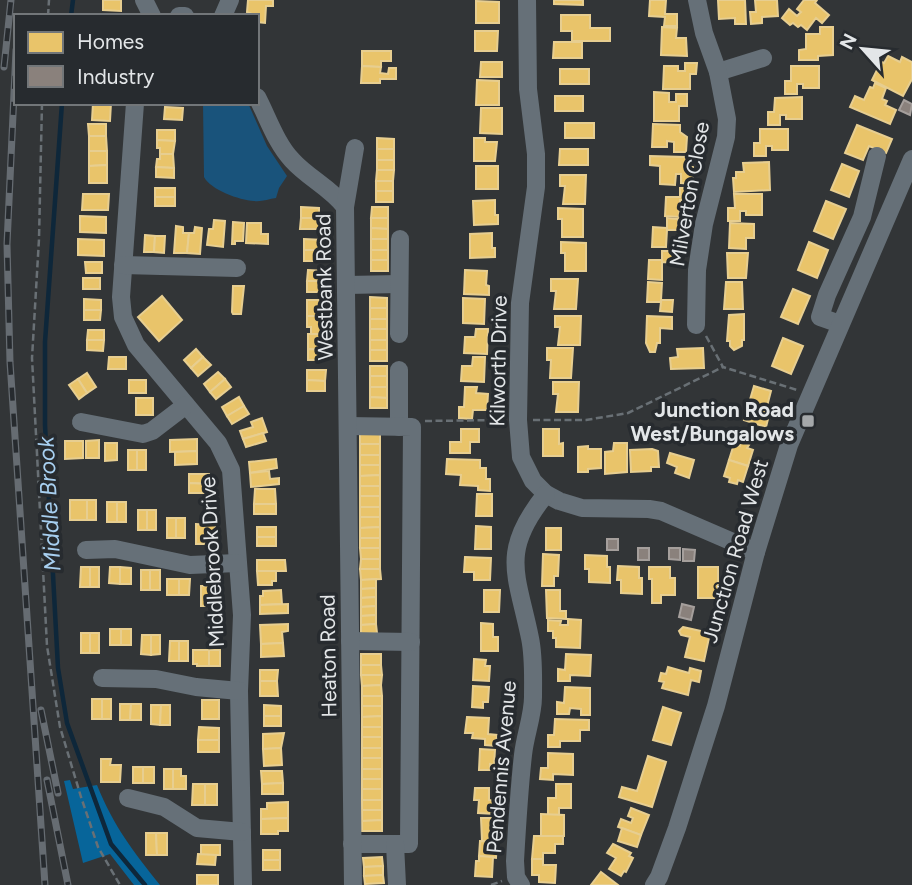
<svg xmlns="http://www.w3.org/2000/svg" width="912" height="885" viewBox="0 0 912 885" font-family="Figtree,sans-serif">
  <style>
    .green { fill: #19537b }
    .forest { fill: #07659a }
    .homes { fill: #e9c46a; stroke: #e7ce90; stroke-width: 2 }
    .industry { fill: #8a817c; stroke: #a59f9c; stroke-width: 2 }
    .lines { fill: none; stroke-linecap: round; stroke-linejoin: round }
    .stream { stroke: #0e273a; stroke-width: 4.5 }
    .path { stroke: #697075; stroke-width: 2.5; stroke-dasharray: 7 3.5; stroke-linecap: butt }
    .minor { stroke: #667078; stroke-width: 18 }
    .rail-casing { stroke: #666c72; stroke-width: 7 }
    .rail { stroke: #272b2f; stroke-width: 4.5; stroke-dasharray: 13; stroke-linecap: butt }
    .poi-dot { fill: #a5a8aa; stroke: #272b2f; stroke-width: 2.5 }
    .labels { text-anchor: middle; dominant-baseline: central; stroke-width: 7; stroke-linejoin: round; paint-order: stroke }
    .street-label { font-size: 21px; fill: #e3e6e8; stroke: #272b2f }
    .poi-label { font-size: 21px; font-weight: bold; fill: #e3e6e8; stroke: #272b2f; text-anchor: end }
    .water-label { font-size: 23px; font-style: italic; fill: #a7cff0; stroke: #272b2f }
  </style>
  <rect width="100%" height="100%" fill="#323537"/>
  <path class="green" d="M203,103H248L267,146L287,176L279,188L276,198C269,199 261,202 254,201C239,200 211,190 204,177Z"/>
  <path class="forest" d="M70,780L73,789L97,785C114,827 133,851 160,885H134L110,854L83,863L64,781Z"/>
  <g class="homes">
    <polygon points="103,0 121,0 121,11 103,10"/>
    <polygon points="248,0 273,0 273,6 266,6 265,23 257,22 257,16 247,12"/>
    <polygon points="554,0 583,0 583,5 554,4"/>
    <polygon points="650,0 666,0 665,14 677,14 677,26 664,26 665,17 649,16"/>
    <polygon points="718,0 745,0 746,24 735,24 735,18 719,19"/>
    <polygon points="755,0 777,0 778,16 762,17 762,23 751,24 750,12 756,12"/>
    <polygon points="804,0 817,0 815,3 829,15 822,23 816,18 807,30 801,25 798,27 793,23 790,25 782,18 789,9 797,16 801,12 797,9"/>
    <polygon points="476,1 499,2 499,23 476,23"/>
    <polygon points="561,15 590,15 590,28 610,28 610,41 572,41 572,31 561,31"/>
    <polygon points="662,27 677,28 676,38 686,38 687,56 661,55"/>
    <polygon points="820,27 833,27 833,55 818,56 818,60 799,60 799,50 806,49 806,34 820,34"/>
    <polygon points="475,31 498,31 497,51 475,51"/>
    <polygon points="554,42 582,42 582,58 553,58"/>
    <polygon points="362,51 391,51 391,61 381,61 381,67 362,66"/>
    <polygon points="888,56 900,62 902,57 912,62 912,79 903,96 872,80 881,62 884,63"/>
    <polygon points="481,62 502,62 502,77 480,77"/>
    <polygon points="685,63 697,63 696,74 690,74 690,89 663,89 664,66 678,66 678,71 685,71"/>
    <polygon points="362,66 381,67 380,73 388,74 389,68 396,68 396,79 380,79 380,83 361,83"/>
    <polygon points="791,66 819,66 819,88 803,88 803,84 797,84 797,94 785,94 785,81 791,81"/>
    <rect x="560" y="69" width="29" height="15"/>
    <polygon points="477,80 499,81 499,105 476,105"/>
    <polygon points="875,83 886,88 882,99 887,101 885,105 896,110 890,124 850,107 855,96 864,100 870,87 873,88"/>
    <polygon points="654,92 669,93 669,102 676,102 676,94 687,94 687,106 679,106 679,121 654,121"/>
    <rect x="555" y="96" width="28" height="15"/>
    <polygon points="802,97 802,119 786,119 786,115 780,115 780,125 768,125 768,112 774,112 775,98"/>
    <polygon points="93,103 111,103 110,121 92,120"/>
    <polygon points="165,107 183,108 182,120 164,119"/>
    <polygon points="481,108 502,108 502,134 480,133"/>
    <rect x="565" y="123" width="29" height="15"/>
    <polygon points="88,124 106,124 106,136 89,136"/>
    <polygon points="653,124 680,125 680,132 687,137 686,152 674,152 674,142 667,141 667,147 652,147"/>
    <polygon points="857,125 892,139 886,153 869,146 863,160 845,153"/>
    <polygon points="760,129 788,129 788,150 772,150 772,146 766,146 766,156 754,156 754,143 760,143"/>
    <polygon points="157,130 175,130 175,141 157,140"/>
    <polygon points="89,136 106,136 107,151 89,151"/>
    <polygon points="377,138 394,139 394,149 377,149"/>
    <polygon points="474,138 485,138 485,142 497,142 495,161 474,161"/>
    <polygon points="157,140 175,141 173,154 160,154 160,148 157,148"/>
    <rect x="377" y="149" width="17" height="11"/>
    <polygon points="560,149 588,149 588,165 559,165"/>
    <polygon points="89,151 107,151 107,165 89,166"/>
    <polygon points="160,154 173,154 174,168 156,167 157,159 160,159"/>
    <polygon points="650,156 686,157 686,166 693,167 693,184 681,183 681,174 676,174 675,185 660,184 660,166 650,165"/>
    <rect x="377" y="160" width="17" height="10"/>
    <polygon points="769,162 770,190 734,192 733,178 736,178 736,172 744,172 743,163"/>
    <polygon points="842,164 859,171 849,197 831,190"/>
    <polygon points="107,165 107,183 89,183 89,166"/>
    <rect x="476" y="166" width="22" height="23"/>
    <polygon points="156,167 174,168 174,178 156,177"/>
    <polygon points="377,170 394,170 393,181 376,181"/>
    <polygon points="560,175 586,175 585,204 563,204 565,186 560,186"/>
    <rect x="376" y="181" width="17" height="10"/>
    <rect x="155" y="188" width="20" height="9"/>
    <polygon points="680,188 692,188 691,200 680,200 679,217 665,216 666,197 680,197"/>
    <rect x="376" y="191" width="17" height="11"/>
    <polygon points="83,194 109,194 108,210 82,210"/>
    <polygon points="734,194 762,194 762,215 746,215 746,211 740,211 740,221 728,221 728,208 735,208"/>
    <rect x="155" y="197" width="20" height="9"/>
    <polygon points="495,200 495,215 498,215 498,224 474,225 473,201"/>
    <polygon points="826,201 846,209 833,239 814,231"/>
    <polygon points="301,207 319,208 319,218 301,218"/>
    <polygon points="372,207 388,207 388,218 371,218"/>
    <polygon points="558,208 583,209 583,237 562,237 562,219 558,219"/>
    <polygon points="80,216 106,217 106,233 80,232"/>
    <polygon points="301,218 319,218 319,229 300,229"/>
    <polygon points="371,218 388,218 388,229 371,228"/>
    <polygon points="667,218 678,219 678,230 667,230 666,247 652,247 653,227 667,228"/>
    <polygon points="214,220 225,221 223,247 207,245 209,229 213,229"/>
    <polygon points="233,222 244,223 243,241 235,241 235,244 232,244"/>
    <polygon points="247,223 261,223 261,234 268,234 268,244 246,243"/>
    <polygon points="730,223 754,224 754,238 746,238 746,249 729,248"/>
    <polygon points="176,226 183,227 183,233 189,233 187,253 174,253"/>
    <polygon points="195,227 202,228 200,254 187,253 189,233 194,233"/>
    <polygon points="371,228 388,229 388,239 371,239"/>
    <polygon points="492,233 492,248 495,248 495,257 470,258 470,234"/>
    <polygon points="145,235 155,236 154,252 144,252"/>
    <polygon points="155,236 165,236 164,253 154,252"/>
    <polygon points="78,239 104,240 104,256 78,255"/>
    <polygon points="304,239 323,240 322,250 304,250"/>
    <rect x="371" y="239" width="17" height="11"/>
    <polygon points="561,242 586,243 586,271 565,271 565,253 561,253"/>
    <polygon points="809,242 828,250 817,278 798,270"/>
    <rect x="304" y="250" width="18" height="11"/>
    <rect x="371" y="250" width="17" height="10"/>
    <polygon points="662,251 674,251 674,263 662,262 662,280 648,279 649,260 662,260"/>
    <polygon points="727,253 748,253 746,278 728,278"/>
    <rect x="371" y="260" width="17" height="11"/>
    <polygon points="85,262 102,262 102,273 86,273"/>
    <polygon points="308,270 326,271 326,281 307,281"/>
    <polygon points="465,270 487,271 486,285 489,286 489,295 464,294"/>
    <rect x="83" y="278" width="17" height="11"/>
    <polygon points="551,279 578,279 576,309 554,309 556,291 551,291"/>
    <rect x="307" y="281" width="19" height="11"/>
    <polygon points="648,282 662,283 661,300 673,300 672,312 660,311 661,302 647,302"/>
    <polygon points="726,282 742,282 743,309 724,309"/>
    <polygon points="233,286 244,286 241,314 233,314 232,312"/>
    <polygon points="793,289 810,296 798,324 781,317"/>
    <polygon points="162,296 182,320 159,341 138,317"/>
    <polygon points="370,297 387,298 387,308 370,308"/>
    <polygon points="463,298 485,299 484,324 463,323"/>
    <polygon points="84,299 101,300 101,310 84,310"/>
    <rect x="307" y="300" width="18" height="16"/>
    <rect x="370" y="308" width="17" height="11"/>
    <polygon points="84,310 101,310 100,320 84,320"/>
    <polygon points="744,314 744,340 742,340 742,346 734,350 730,346 730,341 727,341 729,315"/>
    <polygon points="307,316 325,316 326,334 311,334 311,327 307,327"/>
    <polygon points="555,316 581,316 580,345 558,345 560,327 555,327"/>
    <polygon points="647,316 672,317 672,329 660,328 660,343 657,343 655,352 650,352 646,343"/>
    <rect x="370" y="319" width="17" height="10"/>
    <rect x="370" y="329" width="17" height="11"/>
    <polygon points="476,329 488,329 487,354 464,353 465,337 475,337"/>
    <polygon points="88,330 104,330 104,340 87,340"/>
    <polygon points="308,334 327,334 326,350 308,349"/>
    <polygon points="783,338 803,346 791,374 772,366"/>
    <polygon points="87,340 104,340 103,351 87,350"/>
    <rect x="370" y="340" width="17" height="10"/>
    <polygon points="547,348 573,348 571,378 550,378 551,360 547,360"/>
    <polygon points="703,348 704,368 671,369 670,358 678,357 677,349"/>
    <polygon points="196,349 203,357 191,368 184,360"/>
    <polygon points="308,349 326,350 326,360 308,360"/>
    <rect x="370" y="350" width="17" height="11"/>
    <polygon points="109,357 126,357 126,369 108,369"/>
    <polygon points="203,357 211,365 198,376 191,368"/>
    <polygon points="473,357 485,357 484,382 461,381 462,366 472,366"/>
    <rect x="370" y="366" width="17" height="10"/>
    <polygon points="307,370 326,370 325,381 307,380"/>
    <polygon points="218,372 225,379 210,392 204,384"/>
    <polygon points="87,373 96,387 87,393 78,379"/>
    <rect x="370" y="376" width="17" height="11"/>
    <polygon points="78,379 87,393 79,399 69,385"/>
    <polygon points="225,379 231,387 216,399 210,392"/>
    <rect x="129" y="380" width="17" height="13"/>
    <polygon points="307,380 325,381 325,391 307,391"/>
    <polygon points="553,382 579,382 578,412 556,412 558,394 553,394"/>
    <polygon points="754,386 771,391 765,414 769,415 766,427 744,420"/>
    <polygon points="370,387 387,387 387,398 370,397"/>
    <polygon points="465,387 477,387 476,393 488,394 487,410 473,410 472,419 459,418 459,407 464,407"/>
    <polygon points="239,397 244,406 227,416 222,407"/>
    <polygon points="370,397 387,398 387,408 370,408"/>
    <rect x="136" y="398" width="17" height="17"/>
    <polygon points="244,406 249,414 232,424 227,416"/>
    <polygon points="262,418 267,432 243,439 240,431 253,427 251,422"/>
    <polygon points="461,429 479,429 479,442 470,442 470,453 450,453 450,442 461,442"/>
    <polygon points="543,429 559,429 559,444 563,443 563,456 543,456"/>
    <polygon points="263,433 266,441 246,447 243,439"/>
    <rect x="360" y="434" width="20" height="10"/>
    <polygon points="197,439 197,451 170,452 170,440"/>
    <polygon points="99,440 99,458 86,458 86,441"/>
    <polygon points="65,441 83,441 83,458 65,459"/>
    <polygon points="741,442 749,445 747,448 753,450 748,466 729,460 734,444 740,446"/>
    <polygon points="105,443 117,443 117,460 105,461"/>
    <polygon points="614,443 627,443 627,472 605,474 605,452 613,451"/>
    <rect x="360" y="444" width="20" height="11"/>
    <polygon points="588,446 588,449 601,449 601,468 588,469 588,472 578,472 578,447"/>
    <polygon points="652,449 658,451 659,467 651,467 651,471 631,472 630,450"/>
    <rect x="128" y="450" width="9" height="20"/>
    <rect x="137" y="450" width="9" height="20"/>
    <polygon points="197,451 197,464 175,465 175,452"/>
    <polygon points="670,453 694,460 689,478 675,473 677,467 667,463"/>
    <rect x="360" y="455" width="20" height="10"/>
    <polygon points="276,459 277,468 250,473 249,462"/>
    <polygon points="447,459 480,460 480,468 486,468 486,479 490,479 490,491 478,490 478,486 460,485 461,475 446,474"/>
    <polygon points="729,460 748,466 743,482 738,480 737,484 729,482 730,478 724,476"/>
    <polygon points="360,465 380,465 380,475 360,476"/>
    <polygon points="269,471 270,479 279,478 279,484 251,487 250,473"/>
    <polygon points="189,474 209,474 209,484 189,483"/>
    <polygon points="380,475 380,486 360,486 360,476"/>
    <polygon points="189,483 209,484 209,493 189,493"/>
    <rect x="360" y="486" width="20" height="10"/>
    <polygon points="255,489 275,489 276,504 254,504"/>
    <polygon points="477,494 492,494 492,516 476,516"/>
    <rect x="360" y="496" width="20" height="11"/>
    <rect x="70" y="500" width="17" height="20"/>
    <rect x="87" y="500" width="9" height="20"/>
    <rect x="107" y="502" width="10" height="20"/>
    <rect x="117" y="502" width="9" height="20"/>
    <rect x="254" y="504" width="22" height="10"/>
    <rect x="360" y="507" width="20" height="10"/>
    <rect x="138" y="510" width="9" height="20"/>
    <rect x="147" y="510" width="9" height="20"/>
    <polygon points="360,517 380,517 380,527 360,528"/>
    <rect x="167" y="518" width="9" height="20"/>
    <rect x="176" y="518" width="9" height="20"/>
    <polygon points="196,524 206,525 205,544 196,544"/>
    <polygon points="215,524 215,544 205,544 206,525"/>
    <polygon points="476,526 491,527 491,549 475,549"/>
    <rect x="257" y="527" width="19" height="10"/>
    <polygon points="380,527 380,538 360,538 360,528"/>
    <rect x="546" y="528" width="15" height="22"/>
    <rect x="257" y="537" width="19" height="9"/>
    <rect x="360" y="538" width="20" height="10"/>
    <polygon points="360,548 380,548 380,559 361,559"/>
    <polygon points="543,554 559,555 558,576 554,576 554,586 542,586"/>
    <polygon points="585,555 607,556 607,567 610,567 610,583 589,582 589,569 585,569"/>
    <polygon points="465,557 491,558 490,580 474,580 474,572 464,572"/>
    <polygon points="361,559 380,559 380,569 360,569"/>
    <polygon points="257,560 285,560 286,571 257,571"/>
    <polygon points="618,566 639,567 639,578 642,578 642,594 621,593 621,580 617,580"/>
    <polygon points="81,567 90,567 90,587 80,587"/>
    <rect x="90" y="567" width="9" height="20"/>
    <polygon points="110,567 120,567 120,584 109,583"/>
    <polygon points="120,567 131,568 131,584 120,584"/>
    <polygon points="649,567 670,567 670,578 675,578 675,595 661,595 661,603 652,603 652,579 649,579"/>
    <rect x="698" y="567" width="20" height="31"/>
    <polygon points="360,569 380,569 381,579 361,580"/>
    <rect x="141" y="570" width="9" height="20"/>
    <rect x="150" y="570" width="10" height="20"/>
    <polygon points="257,571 276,571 276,581 272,581 272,585 258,585"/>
    <rect x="167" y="579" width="12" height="16"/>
    <polygon points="179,579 190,579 189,595 179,595"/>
    <polygon points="376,579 376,588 361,589 361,580"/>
    <rect x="201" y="586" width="9" height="20"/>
    <rect x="210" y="586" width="10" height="20"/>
    <polygon points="376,588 376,597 361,598 361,589"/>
    <polygon points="281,590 282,604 260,605 260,596 263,596 263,591"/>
    <polygon points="484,590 500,590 499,612 484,612"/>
    <polygon points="546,590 560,590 560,611 566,611 566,619 547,618"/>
    <polygon points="376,597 376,606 361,607 361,598"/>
    <polygon points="288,604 288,613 260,614 260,605"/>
    <polygon points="376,606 376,615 361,616 361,607"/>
    <polygon points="376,615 376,624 361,625 361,616"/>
    <polygon points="568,619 581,620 580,648 556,647 556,638 553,638 553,631 548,631 548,620 561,621 560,625 568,625"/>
    <polygon points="481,623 493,624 493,637 498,637 498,651 481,651"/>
    <polygon points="288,624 288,631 282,632 283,643 261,644 260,625"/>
    <polygon points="376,624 377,633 361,634 361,625"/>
    <polygon points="683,627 710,633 704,661 685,657 690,637 681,635 679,631"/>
    <rect x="110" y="629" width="11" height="16"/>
    <rect x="121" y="629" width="10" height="16"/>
    <rect x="81" y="633" width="9" height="20"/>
    <rect x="90" y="633" width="9" height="20"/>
    <polygon points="142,635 151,635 151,655 141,654"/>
    <polygon points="151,635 160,635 160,654 151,655"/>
    <polygon points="170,641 179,641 179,661 169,661"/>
    <rect x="179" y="641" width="9" height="20"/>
    <polygon points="283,643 284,656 261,657 261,644"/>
    <polygon points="193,650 209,650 209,666 197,666 197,664 193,664"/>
    <rect x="209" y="650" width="11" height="16"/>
    <rect x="361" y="654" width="20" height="11"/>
    <polygon points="566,654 591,655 590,676 570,675 570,681 558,681 558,669 565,670"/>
    <polygon points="474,659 486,660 485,666 490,666 489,681 473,680"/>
    <polygon points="361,665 381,665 382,675 361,675"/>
    <polygon points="668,667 689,673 690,668 701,671 699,682 691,680 688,695 662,688 664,682 659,681 661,673 666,674"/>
    <polygon points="260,670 278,670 277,681 260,681"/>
    <polygon points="361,675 382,675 381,685 362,686"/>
    <polygon points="260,681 277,681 278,696 260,696"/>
    <polygon points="381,685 382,696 362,696 362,686"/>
    <polygon points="473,686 489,687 488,702 483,702 483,708 472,707"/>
    <polygon points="565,687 590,688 590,715 581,715 581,709 570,708 569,714 557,714 557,702 564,703"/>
    <rect x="362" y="696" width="20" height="10"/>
    <rect x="92" y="699" width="10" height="20"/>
    <rect x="102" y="699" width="9" height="20"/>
    <rect x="202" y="700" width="17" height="19"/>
    <polygon points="120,704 131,704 130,720 120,720"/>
    <polygon points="131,704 141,704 141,720 130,720"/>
    <polygon points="151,705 161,705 160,725 151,724"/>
    <polygon points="161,705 170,705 170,725 160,725"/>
    <polygon points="264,705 281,706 281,716 264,716"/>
    <polygon points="362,706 382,706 382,716 362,717"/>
    <polygon points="663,707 681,713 671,745 653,740"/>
    <rect x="264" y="716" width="17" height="10"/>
    <polygon points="382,716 382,727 362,727 362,717"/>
    <polygon points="467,717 489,718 488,734 497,735 496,746 485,745 485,739 472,738 473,733 465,733"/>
    <polygon points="555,719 589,720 589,730 580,730 580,741 560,741 560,747 548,747 548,735 554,735"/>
    <polygon points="199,727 219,728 219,740 198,740"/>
    <rect x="362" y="727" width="20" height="10"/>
    <polygon points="284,733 281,748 263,749 263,734"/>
    <rect x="362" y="737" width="20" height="11"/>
    <rect x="198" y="740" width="21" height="12"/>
    <polygon points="281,748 282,765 264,766 263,749"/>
    <rect x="362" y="748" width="20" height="10"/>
    <polygon points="480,749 495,750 494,765 490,764 490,770 479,770"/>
    <polygon points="548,753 573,754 573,775 553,774 553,780 540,779 541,768 548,768"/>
    <polygon points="648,756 666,762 652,807 619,797 622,787 637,791"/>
    <rect x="362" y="758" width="20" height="11"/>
    <polygon points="101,759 111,759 110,765 121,765 120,782 101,782"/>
    <rect x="133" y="767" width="10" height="16"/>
    <rect x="143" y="767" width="11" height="16"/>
    <rect x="164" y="769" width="9" height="20"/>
    <polygon points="173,769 181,769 181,776 186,776 186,789 173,789"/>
    <rect x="362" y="769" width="20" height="10"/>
    <polygon points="261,771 282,771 283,783 262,784"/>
    <rect x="362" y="779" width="20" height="10"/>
    <polygon points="283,783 283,794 262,794 262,784"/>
    <polygon points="193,784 205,784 205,805 192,805"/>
    <rect x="205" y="784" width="12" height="21"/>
    <polygon points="556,784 571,784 571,808 559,808 559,815 548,815 548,798 556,798"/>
    <polygon points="475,788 489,788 489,800 496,801 495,814 478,813 479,800 474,800"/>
    <rect x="362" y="789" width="20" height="11"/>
    <rect x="362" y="800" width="20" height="10"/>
    <polygon points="288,802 288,818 261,819 261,809 267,809 267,803"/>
    <polygon points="631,808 649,815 641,835 618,827 621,819 631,823 633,818 628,816"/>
    <polygon points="362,810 382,810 382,820 362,821"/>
    <polygon points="541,814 564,815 564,836 541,836"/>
    <polygon points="288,818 288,831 278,831 278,834 261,834 261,819"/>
    <polygon points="481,818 497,818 497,842 482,841"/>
    <polygon points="382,820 382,831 362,831 362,821"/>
    <polygon points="622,828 641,835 637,847 618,841"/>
    <polygon points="146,833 156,833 157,855 146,855"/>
    <polygon points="156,833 167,833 167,855 157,855"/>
    <polygon points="534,836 563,836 563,844 555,844 555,853 543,853 543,859 532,859"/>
    <polygon points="480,841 497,842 496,858 479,856"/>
    <polygon points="613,844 631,853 629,856 633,858 626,872 624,871 621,876 609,869 616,858 607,853"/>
    <rect x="201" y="845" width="19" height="10"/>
    <rect x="263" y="850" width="17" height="10"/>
    <polygon points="198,854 216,855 215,865 197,864"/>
    <polygon points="479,856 493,857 492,877 475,876 476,861 479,861"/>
    <polygon points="382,857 383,866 364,867 363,858"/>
    <polygon points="532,859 543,859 543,865 556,865 555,883 539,882 539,875 532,875"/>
    <rect x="263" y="860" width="17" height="10"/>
    <polygon points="383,866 383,875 364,876 364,867"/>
    <polygon points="601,872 618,885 591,885"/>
    <rect x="197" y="875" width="21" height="10"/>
    <polygon points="383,875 384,883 365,884 364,876"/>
  </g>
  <g class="industry">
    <polygon points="904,100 912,104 910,115 899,110"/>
    <rect x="607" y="539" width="11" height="11"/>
    <rect x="638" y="548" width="11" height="12"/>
    <polygon points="669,548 680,548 680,560 669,559"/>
    <polygon points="683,549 695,550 694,561 683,561"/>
    <polygon points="682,604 694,607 691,620 679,617"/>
  </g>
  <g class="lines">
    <g class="stream">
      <polyline points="71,16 73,0"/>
      <polyline points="62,103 45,342 45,425 58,668 67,723 111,844 145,885"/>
    </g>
    <g class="path">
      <polyline points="48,16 49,0"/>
      <polyline points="42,103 39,239 32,358 47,646 60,727 81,797 98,847 120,885"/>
      <polyline points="706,336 723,367 797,390"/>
      <polyline points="533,420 586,420 628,413 723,367"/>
      <polyline points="425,421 502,420"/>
      <polyline points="491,885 502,881"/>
    </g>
    <g class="minor">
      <polyline points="144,0 152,16"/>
      <polyline points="527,0 528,89 536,154 536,187 520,303 518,420 521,457 533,481 546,494 559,501 582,508 649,509 661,511 756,552"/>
      <polyline points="179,16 185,16"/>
      <polyline points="223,16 230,0"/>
      <polyline points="718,72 763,58"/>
      <path d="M257,97C268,118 276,143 292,160C308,178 331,188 345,207"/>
      <polyline points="135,103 121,297 123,317 136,345 218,443 231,470 242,615 239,691 243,885"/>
      <polyline points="123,265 237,268"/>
      <polyline points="347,285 399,284"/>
      <polyline points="840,324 820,317 827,295 862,217 877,156"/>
      <polyline points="696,325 697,270 704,224 726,137 727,119 718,72 704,33 697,0"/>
      <polyline points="399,334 400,239"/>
      <polyline points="399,370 399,427"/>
      <polyline points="81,422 143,434 152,431 186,405"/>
      <polyline points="348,426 412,427 409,844 352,844"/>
      <polyline points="86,550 115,549 190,565 237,563"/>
      <polyline points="350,641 411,642"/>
      <polyline points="102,678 156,679 196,687 239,691"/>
      <polyline points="128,798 164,807 197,828 242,832"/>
      <polyline points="395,844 397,885"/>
      <polyline points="353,885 345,207 355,148"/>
      <path d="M521,885L516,877L515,861C517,826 519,790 523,755C525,735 533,716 533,697C533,678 534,657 530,638C517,574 499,552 546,494"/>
      <polyline points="654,885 659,877 677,828 716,706 756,552 789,445 912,159"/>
    </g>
    <defs>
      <g id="rail">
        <polyline points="16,50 7,244 10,362 45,885"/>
        <polyline points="4,67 11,0"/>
        <polyline points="41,710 58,793"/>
        <polyline points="47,780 68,885"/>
      </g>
    </defs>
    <use href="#rail" class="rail-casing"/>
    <use href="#rail" class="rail"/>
  </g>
  <rect class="poi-dot" x="801" y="414" width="14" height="14" rx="3.5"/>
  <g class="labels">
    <g class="street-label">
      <text transform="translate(689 194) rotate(-80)">Milverton Close</text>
      <text transform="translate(324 287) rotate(-91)">Westbank Road</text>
      <text transform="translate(498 361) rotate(-89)">Kilworth Drive</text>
      <text transform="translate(735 551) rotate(-74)">Junction Road West</text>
      <text transform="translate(212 562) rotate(-93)">Middlebrook Drive</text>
      <text transform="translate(328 656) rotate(-91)">Heaton Road</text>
      <text transform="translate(501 767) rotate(-85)">Pendennis Avenue</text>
    </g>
    <g class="poi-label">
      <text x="794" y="409">Junction Road<tspan x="794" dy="24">West/Bungalows</tspan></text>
    </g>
    <g class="water-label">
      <text transform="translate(49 504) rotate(-93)">Middle Brook</text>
    </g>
  </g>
  <rect x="14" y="14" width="245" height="91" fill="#272b2f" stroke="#727679" stroke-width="2"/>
  <rect x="28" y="32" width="35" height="21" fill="#e9c46a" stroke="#727679" stroke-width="2"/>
  <text x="77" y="49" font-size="21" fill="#e3e6e8">Homes</text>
  <rect x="28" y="66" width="35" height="21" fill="#8a817c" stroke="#727679" stroke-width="2"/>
  <text x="77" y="84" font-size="21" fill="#e3e6e8">Industry</text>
  <g transform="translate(863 49) rotate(297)" stroke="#272b2f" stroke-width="5" paint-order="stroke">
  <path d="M0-5L12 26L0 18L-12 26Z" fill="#e3e6e8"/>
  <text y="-10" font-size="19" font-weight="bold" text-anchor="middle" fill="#e3e6e8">N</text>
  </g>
</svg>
